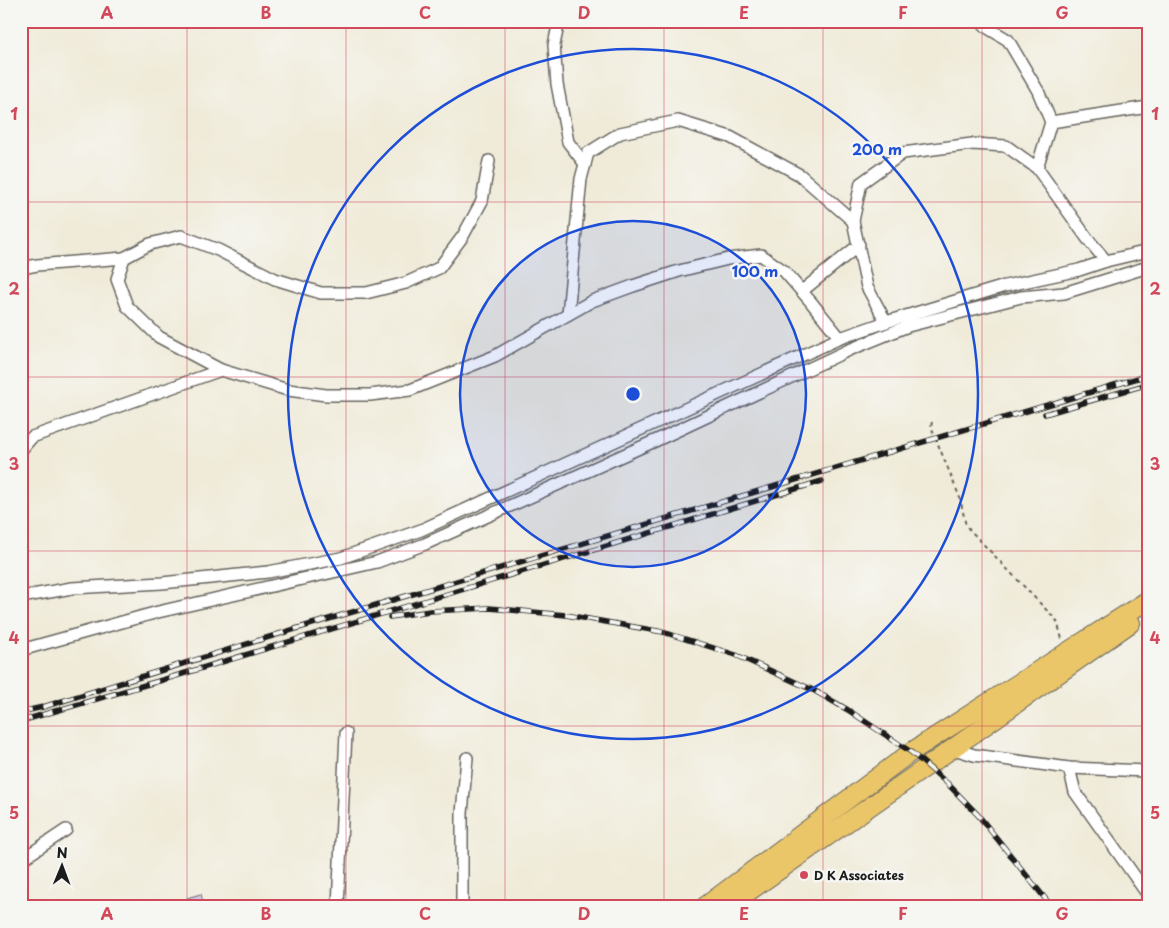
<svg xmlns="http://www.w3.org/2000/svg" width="1169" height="928" viewBox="0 0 1169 928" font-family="'Playpen Sans',sans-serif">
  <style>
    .building { fill: #c2b3ed }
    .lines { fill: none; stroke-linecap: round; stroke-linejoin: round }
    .street-casing { stroke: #66645e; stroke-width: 14 }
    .primary-casing { stroke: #66645e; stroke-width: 20 }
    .path { stroke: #66645e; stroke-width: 2; stroke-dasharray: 4 4; stroke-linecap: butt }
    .street { stroke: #fff; stroke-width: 11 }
    .primary { stroke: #ebc669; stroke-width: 18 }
    .rail-casing { stroke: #1c1c1c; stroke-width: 5.5 }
    .rail { stroke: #f6f6f2; stroke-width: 4; stroke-dasharray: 11; stroke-linecap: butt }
    .grid { fill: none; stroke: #d1495b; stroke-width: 1; stroke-opacity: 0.55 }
    .ring { fill: none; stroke: #1d4ed8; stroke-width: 2.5 }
    .poi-dot { fill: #d1495b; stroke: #f6f6f2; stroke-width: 2 }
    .labels { text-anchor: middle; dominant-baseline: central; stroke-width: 5; stroke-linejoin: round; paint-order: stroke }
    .poi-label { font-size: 12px; font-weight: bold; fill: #1c1c1c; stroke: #f6f6f2; text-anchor: start }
    .centre { fill: #1d4ed8; stroke: #f6f6f2; stroke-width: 2.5 }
    .ring-label { font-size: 15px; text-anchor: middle; font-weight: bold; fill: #1d4ed8; stroke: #f6f6f2; stroke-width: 5; stroke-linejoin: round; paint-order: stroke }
    .neatline { fill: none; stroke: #d1495b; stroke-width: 2 }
    .grid-label { font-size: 16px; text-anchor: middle; font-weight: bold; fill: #d1495b }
  </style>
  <rect width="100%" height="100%" fill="#f6f6f2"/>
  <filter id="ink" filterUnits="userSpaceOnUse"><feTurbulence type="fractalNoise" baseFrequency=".02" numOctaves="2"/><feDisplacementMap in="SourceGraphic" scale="10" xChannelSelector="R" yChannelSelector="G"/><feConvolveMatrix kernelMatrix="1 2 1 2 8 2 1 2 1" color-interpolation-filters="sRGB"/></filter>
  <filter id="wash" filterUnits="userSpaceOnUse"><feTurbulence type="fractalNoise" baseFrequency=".0096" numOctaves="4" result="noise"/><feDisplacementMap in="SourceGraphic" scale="20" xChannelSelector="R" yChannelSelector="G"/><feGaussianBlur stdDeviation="1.12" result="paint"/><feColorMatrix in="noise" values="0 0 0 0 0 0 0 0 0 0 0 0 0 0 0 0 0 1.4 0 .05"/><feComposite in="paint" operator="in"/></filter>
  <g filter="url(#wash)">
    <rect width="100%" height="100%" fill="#f0ebd9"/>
    <g id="blocks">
      <g class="building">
        <polygon points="201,894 204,907 190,907 187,898"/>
        <polygon points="82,903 82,907 59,907 59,905"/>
      </g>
    </g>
  </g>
  <g filter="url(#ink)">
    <use href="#blocks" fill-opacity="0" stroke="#66645e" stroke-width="1"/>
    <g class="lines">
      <defs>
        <g id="street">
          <polyline points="559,21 554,45 557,84 568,142 585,164"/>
          <polyline points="981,21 988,28 1008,40 1038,91 1051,122 1037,168"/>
          <polyline points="1051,122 1148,107"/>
          <polyline points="489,161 482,201 463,236 439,268 406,283 366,293 321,293 275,279 218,250 181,236 150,244 124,258 117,279 127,306 159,337 221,370 288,390 326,395 370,395 410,390 495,356 592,301 633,286 679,271 728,259 761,255 784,271 811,302 840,338"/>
          <polyline points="21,268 37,265 124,258"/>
          <polyline points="802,291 859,245"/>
          <polyline points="568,314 581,179 588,153 620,133 678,121 730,137 800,175 853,221"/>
          <polyline points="886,322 867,287 853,221 861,183 903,153 972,144 1006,146 1037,168 1087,238 1106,261"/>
          <polyline points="21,450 32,437 221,370"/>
          <polyline points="21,597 72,588 162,583 268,572 341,558 421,530 840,338 886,322 1005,286 1079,270 1106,261 1148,251"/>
          <polyline points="21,650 158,612 377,562 425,544 657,440 849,350 908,326 1021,297 1064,293 1148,267"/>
          <polyline points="954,749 974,755 1069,768 1148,771"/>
          <polyline points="1069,768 1075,792 1148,895"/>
          <polyline points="21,860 66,830"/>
          <polyline points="338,907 346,733"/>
          <polyline points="462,907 462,813 467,758"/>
        </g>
        <g id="primary">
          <polyline points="704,907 911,752 1148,600"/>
          <polyline points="727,907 1131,623"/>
        </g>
      </defs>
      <use href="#street" class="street-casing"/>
      <use href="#primary" class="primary-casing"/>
      <polyline class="path" points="932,422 931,427 960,498 966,526 1057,621 1062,639"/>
      <use href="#street" class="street"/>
      <use href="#primary" class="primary"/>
      <defs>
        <g id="rail">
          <polyline points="1045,414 1148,384"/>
          <polyline points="390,617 430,611 489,608 566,615 663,632 736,655 815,691 848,710 911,752 947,783 978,815 1052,907"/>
          <polyline points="21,712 43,707 292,630 1148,375"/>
          <polyline points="21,721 169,678 822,481"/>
        </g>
      </defs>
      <use href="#rail" class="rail-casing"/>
      <use href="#rail" class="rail"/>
    </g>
  </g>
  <path class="grid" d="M187,21V907M346,21V907M505,21V907M664,21V907M823,21V907M982,21V907M21,202H1148M21,377H1148M21,551H1148M21,726H1148"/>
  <circle cx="633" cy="394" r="173" fill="#1d4ed8" fill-opacity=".12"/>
  <g class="ring">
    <circle cx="633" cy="394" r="173"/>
    <circle cx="633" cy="394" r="345"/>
  </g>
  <circle class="poi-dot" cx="804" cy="875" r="5"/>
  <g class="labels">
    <g class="poi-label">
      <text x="814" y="875">D K Associates</text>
    </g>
  </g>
  <circle cx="633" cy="394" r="8" class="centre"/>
  <g class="ring-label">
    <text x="877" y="155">200 m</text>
    <text x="755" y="277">100 m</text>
  </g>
  <rect width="1169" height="928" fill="none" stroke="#f6f6f2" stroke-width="55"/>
  <g transform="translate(62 866) rotate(1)" stroke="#f6f6f2" stroke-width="4" paint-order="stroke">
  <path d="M0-4L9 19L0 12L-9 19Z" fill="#1c1c1c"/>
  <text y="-8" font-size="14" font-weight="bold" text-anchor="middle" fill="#1c1c1c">N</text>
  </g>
  <rect x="28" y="28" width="1114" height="872" class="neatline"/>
  <g class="grid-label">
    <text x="107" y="19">A</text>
    <text x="266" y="19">B</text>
    <text x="425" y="19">C</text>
    <text x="584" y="19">D</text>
    <text x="744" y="19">E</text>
    <text x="903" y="19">F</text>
    <text x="1062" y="19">G</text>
    <text x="14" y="120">1</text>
    <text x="1155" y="120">1</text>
    <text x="14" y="295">2</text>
    <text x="1155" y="295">2</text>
    <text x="14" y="470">3</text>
    <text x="1155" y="470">3</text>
    <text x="14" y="644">4</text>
    <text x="1155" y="644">4</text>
    <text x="14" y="819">5</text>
    <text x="1155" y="819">5</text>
    <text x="107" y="920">A</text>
    <text x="266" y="920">B</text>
    <text x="425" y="920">C</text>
    <text x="584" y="920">D</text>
    <text x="744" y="920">E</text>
    <text x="903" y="920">F</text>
    <text x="1062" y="920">G</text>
  </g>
</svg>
